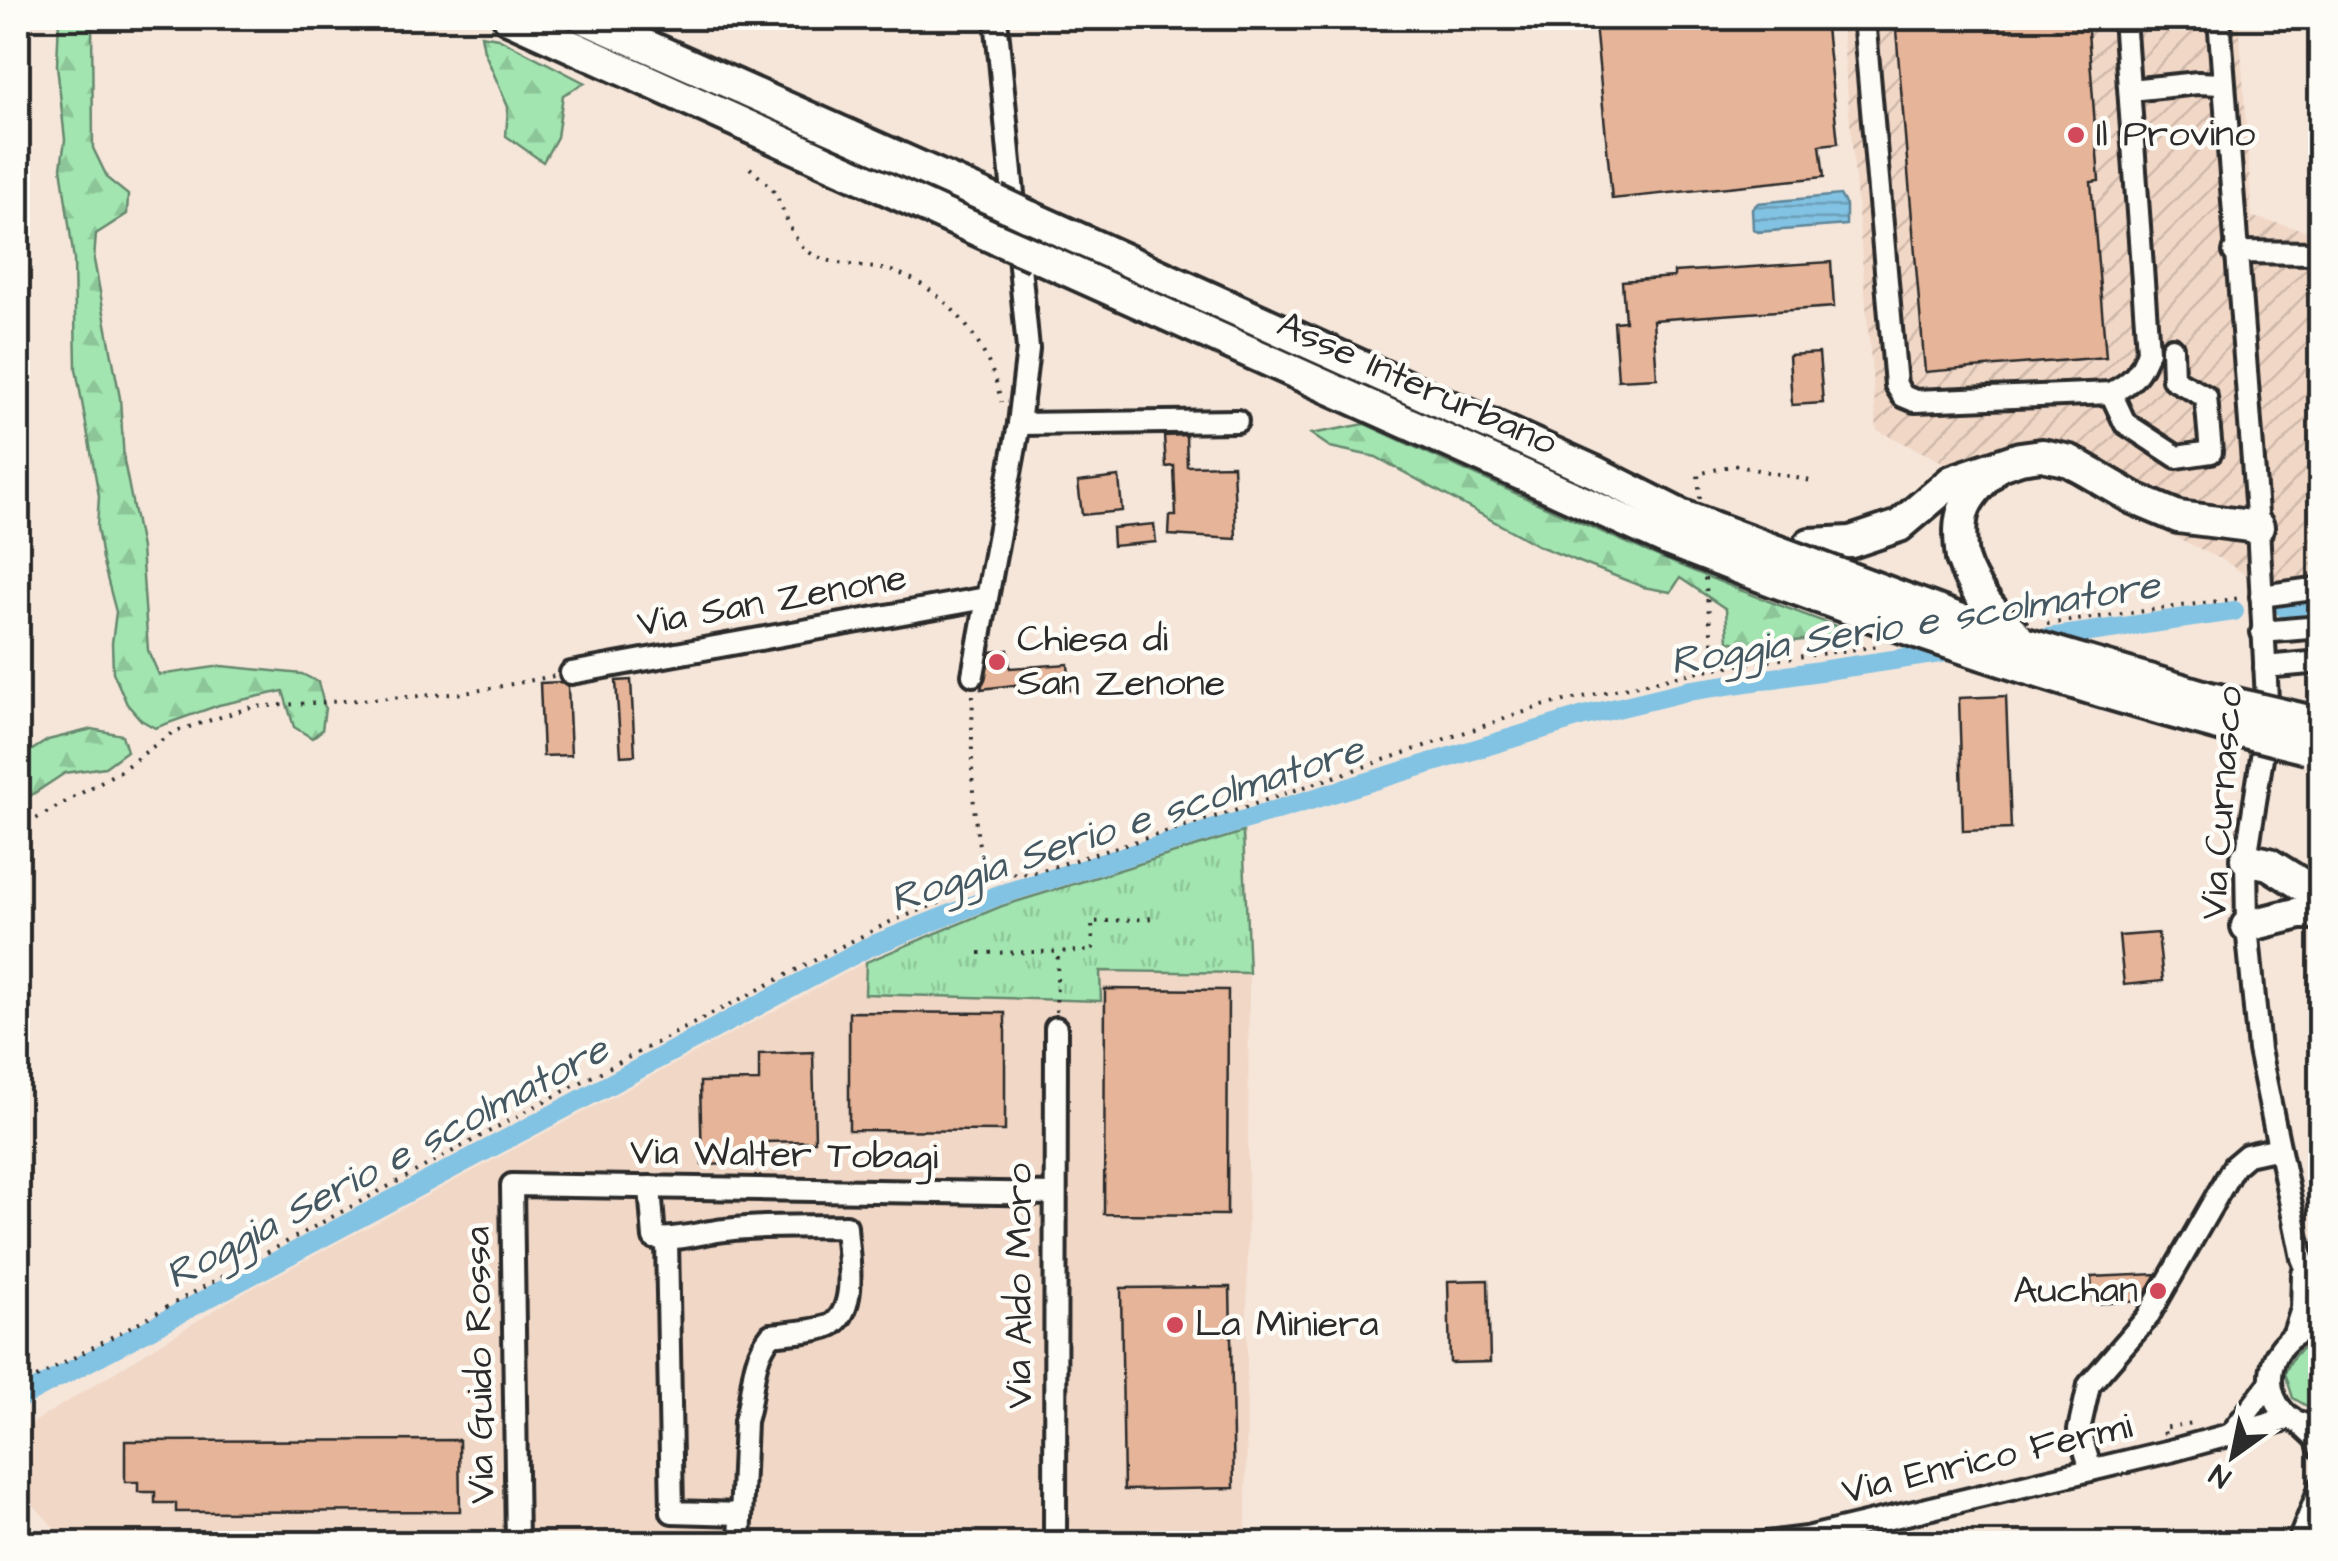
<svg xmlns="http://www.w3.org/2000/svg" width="2338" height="1561" viewBox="0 0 2338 1561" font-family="'Architects Daughter',sans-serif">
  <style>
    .built { fill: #f1d7c6 }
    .industrial { fill: url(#industrial-furrows) }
    .grass { fill: #a2e5b0; stroke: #66886e; stroke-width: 2.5 }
    .forest { fill: url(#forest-firs); stroke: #66886e; stroke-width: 2.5 }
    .park { fill: url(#park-tufts); stroke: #66886e; stroke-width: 2.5 }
    .water { fill: url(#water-rules); stroke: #5f8699; stroke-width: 2.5 }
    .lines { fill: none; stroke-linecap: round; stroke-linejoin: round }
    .canal { stroke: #82c2e2; stroke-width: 20 }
    .building { fill: #e6b498; stroke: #2b2b2b; stroke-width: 2.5 }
    .minor-casing { stroke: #2b2b2b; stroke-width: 28 }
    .highway-casing { stroke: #2b2b2b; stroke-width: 38 }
    .path { stroke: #2b2b2b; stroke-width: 4; stroke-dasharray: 2.5 8; stroke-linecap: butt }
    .minor { stroke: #fdfcf7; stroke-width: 20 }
    .highway { stroke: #fdfcf7; stroke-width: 30 }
    .highway-bridge-casing { stroke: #2b2b2b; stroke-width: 38; stroke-linecap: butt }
    .highway-bridge { stroke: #fdfcf7; stroke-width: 30 }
    .poi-dot { fill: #d1495b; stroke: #fdfcf7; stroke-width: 4 }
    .labels { text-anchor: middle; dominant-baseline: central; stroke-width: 9; stroke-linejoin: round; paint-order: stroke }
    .poi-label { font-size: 38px; fill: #2b2b2b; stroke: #fdfcf7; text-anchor: start }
    .street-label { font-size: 38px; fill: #2b2b2b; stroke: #fdfcf7 }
    .water-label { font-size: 40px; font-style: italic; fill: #455862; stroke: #fdfcf7 }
  </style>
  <defs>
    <pattern id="industrial-furrows" width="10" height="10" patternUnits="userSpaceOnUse" patternTransform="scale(2.5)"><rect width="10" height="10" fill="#f1d7c6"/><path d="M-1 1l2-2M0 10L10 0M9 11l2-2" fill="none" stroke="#cfb9aa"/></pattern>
    <pattern id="forest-firs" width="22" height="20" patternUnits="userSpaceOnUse" patternTransform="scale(2.5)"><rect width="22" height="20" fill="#a2e5b0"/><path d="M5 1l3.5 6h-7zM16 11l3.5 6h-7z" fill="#8cc598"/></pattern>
    <pattern id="park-tufts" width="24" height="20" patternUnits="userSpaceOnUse" patternTransform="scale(2.5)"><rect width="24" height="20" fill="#a2e5b0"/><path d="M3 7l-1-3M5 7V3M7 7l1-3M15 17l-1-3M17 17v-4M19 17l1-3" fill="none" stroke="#8cc598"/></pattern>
    <pattern id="water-rules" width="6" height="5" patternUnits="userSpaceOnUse" patternTransform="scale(2.5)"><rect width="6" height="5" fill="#82c2e2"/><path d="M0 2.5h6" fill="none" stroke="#6b9eb7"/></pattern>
  </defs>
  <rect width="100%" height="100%" fill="#f6e6da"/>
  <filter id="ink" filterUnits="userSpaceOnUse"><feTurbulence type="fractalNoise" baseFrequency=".01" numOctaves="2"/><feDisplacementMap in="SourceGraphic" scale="20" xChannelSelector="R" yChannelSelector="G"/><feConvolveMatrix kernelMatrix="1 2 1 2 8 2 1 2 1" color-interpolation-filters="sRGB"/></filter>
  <g filter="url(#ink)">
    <polygon class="built" points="866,962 866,994 1101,1000 1100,971 1249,973 1246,1540 1138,1544 69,1544 18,1488 18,1432 234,1298"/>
    <polygon class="industrial" points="1841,18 2239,18 2252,217 2320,234 2320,593 2279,598 2225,561 2167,533 2083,485 2040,468 1994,487 1877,430"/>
    <path class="grass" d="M2320,1342V1412H2317L2293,1398L2285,1373C2292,1356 2300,1345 2320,1342Z"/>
    <g class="forest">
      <polygon points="59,18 92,18 93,148 108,179 128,195 127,214 96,234 94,260 120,398 124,461 141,548 148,650 159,675 222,666 302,674 318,682 325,708 322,730 312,738 294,727 283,691 219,705 155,728 141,720 127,704 113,672 112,643 116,612 102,559 97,527 99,496 76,369 74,260 61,167 65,140 57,65"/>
      <polygon points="481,35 498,38 585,83 563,95 557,137 543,162 506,136 508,107 484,51"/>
      <path d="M1365,424C1527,499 1689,575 1858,634L1750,646L1728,641L1726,609L1680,578L1671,592L1643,587L1539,546L1376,457L1330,447L1311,434Z"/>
      <polygon points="92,729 122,735 127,751 105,767 65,773 18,804 18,759 48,740"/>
    </g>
    <polygon class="park" points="1243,832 1249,973 1100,971 1101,1001 865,994 866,962 1002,906"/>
    <polygon class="water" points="1840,195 1846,205 1846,225 1758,232 1753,229 1752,209 1758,203"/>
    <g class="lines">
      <g class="canal">
        <polyline points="2284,607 2320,602"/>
        <polyline points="2028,641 2234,611"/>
        <polyline points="18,1399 866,948 999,895 1584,716 1687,691 1960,650"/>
      </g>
    </g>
    <g class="building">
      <polygon points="1654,18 1825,18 1838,143 1820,145 1824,177 1612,199 1595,24"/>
      <polygon points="1895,18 2087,18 2099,181 2091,182 2106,357 1925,372"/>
      <polygon points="1831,262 1834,307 1653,320 1657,378 1618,380 1614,322 1625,321 1622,281 1674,277 1674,272"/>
      <polygon points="1819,353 1823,403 1792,405 1789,355"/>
      <polygon points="1186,435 1187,466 1233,465 1236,539 1169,535 1170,516 1176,516 1174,466 1166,467 1164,436"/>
      <polygon points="1119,477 1122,511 1082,515 1078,482"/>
      <polygon points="1154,524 1156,542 1113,546 1112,528"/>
      <polygon points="1008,650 1010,668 1068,664 1070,690 1016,693 1015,685 981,689 991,652"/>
      <polygon points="631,680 635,755 621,756 616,681"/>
      <polygon points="561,682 568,686 571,755 543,756 540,683"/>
      <polygon points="2006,696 2011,829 1963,831 1959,698"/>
      <polygon points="2158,933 2163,981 2124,985 2119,936"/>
      <polygon points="1105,989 1228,990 1227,1215 1104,1214"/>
      <polygon points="849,1012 1005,1013 1005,1131 849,1130"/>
      <polygon points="813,1052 815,1141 761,1142 762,1163 702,1165 700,1082 759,1081 759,1054"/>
      <polygon points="2157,1274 2141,1301 2093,1304 2091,1277"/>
      <polygon points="1488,1280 1490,1362 1450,1363 1448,1281"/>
      <polygon points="1230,1287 1234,1488 1124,1490 1121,1288"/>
      <polygon points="459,1440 460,1511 176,1512 176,1503 155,1503 155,1492 138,1492 138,1482 125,1482 125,1441"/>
    </g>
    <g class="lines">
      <defs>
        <g id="minor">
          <path d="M1864,18L1896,385L1903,396L1915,401L2111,393C2132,383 2141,373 2148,351L2124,18"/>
          <polyline points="2219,18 2258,527 2268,719 2246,859 2247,926 2259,1050 2302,1258 2320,1302"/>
          <polyline points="2130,90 2198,83 2222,84"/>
          <polyline points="2234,252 2320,253"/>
          <polyline points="2111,393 2125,423 2177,457 2211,452 2206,397 2173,379 2172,348"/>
          <polyline points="1019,424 1237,421"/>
          <polyline points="2261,596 2320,588"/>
          <polyline points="2262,632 2320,627"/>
          <polyline points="2265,667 2320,662"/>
          <polyline points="571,673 986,598"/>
          <polyline points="973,675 1019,424 1028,349 996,18"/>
          <path d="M650,1187L654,1238C676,1241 703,1232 725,1230C765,1225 806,1227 846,1226C847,1253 859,1305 833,1324C822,1331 786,1333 771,1335C749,1362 755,1390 745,1421L740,1544"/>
          <polyline points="667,1240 672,1512 741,1514"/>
          <path d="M2320,1326C2254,1335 2255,1425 2320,1427"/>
          <polyline points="2294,1333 2302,1309 2303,1274"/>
          <polyline points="2300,1423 2316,1438 2320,1448"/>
          <polyline points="2231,1434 2271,1382"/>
          <polyline points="2091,1470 2079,1430 2089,1385 2147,1318 2234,1166 2247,1155 2279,1148"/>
          <polyline points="517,1544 512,1185 1054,1194"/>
          <polyline points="1055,1544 1056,1028"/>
          <polyline points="1759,1544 1806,1538 2170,1451 2291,1418"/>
          <polyline points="2298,1544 2320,1488"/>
        </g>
        <g id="highway">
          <polyline points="509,18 995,238"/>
          <polyline points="584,18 996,201"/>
          <polyline points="1028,216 1595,472 1680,515"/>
          <polyline points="1034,255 1670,541"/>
          <polyline points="1810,544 1851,542 1899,526 1952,481 2020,458 2042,455 2070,461 2135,499 2178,517 2258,527"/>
          <path d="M1962,558C1956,511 1963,501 1995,469"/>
          <polyline points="2246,859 2269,864 2320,896"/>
          <polyline points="2247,926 2300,913 2320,913"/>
        </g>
      </defs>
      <use href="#minor" class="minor-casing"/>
      <use href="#highway" class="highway-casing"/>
      <g class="path">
        <path d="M750,168C757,175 766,182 772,189C786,209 789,240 812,254C834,266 862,265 887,270C944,283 991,346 1001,402"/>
        <polyline points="1700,499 1698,474 1734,465 1811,481"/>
        <polyline points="1705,578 1715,668"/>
        <polyline points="2047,624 2241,598"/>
        <path d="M973,695C971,758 970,812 985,874"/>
        <polyline points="18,829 120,771 173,732 252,707 465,693 554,676"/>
        <polyline points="979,953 1093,951 1092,922 1156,918"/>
        <polyline points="1056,1012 1058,952"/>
        <polyline points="18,1388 547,1100 840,947 890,922 939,903 985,874 1033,873 1237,810 1542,706 1715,668 1879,646"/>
        <polyline points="2165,1434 2163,1428 2193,1423"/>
      </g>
      <use href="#minor" class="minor"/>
      <use href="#highway" class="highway"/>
      <defs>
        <g id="highway-bridge">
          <polyline points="996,201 1028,216"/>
          <polyline points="995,238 1034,255"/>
          <polyline points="1680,515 2026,644 2206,697 2309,721"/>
          <path d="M1670,541C1878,623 2090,694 2307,748"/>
          <path d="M1962,558C1972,590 1992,612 2016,635"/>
        </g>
      </defs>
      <use href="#highway-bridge" class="highway-bridge-casing"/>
      <use href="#highway-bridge" class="highway-bridge"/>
    </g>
  </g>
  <g class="poi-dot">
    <circle cx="2076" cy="135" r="10"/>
    <circle cx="997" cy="662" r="10"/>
    <circle cx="2158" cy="1291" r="10"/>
    <circle cx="1175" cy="1325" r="10"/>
  </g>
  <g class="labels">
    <g class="poi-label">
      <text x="2096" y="135">Il Provino</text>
      <text x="1017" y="640">Chiesa di<tspan x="1017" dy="44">San Zenone</tspan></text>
      <text x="2138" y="1291" text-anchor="end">Auchan</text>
      <text x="1195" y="1325">La Miniera</text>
    </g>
    <g class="street-label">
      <text transform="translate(1417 384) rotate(24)">Asse Interurbano</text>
      <text transform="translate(772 601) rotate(-10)">Via San Zenone</text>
      <text transform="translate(2222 803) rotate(-86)">Via Curnasco</text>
      <text transform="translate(784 1155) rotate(1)">Via Walter Tobagi</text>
      <text transform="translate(1020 1286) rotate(-90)">Via Aldo Moro</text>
      <text transform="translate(480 1365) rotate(-91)">Via Guido Rossa</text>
      <text transform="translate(1987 1459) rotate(-13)">Via Enrico Fermi</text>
    </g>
    <g class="water-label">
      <text transform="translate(1915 624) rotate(-9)">Roggia Serio e scolmatore</text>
      <text transform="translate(1127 825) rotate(-18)">Roggia Serio e scolmatore</text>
      <text transform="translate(387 1163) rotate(-28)">Roggia Serio e scolmatore</text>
    </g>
  </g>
  <rect width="2338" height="1561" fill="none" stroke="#fdfcf7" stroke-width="60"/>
  <rect x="30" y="30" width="2278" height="1501" fill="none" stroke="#2b2b2b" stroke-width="4" filter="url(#ink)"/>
  <g transform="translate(2233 1456) rotate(213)" stroke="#fdfcf7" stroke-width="8" paint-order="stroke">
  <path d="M0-8L18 38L0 25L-18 38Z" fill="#2b2b2b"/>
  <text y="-15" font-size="28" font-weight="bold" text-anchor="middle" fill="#2b2b2b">N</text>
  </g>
</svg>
